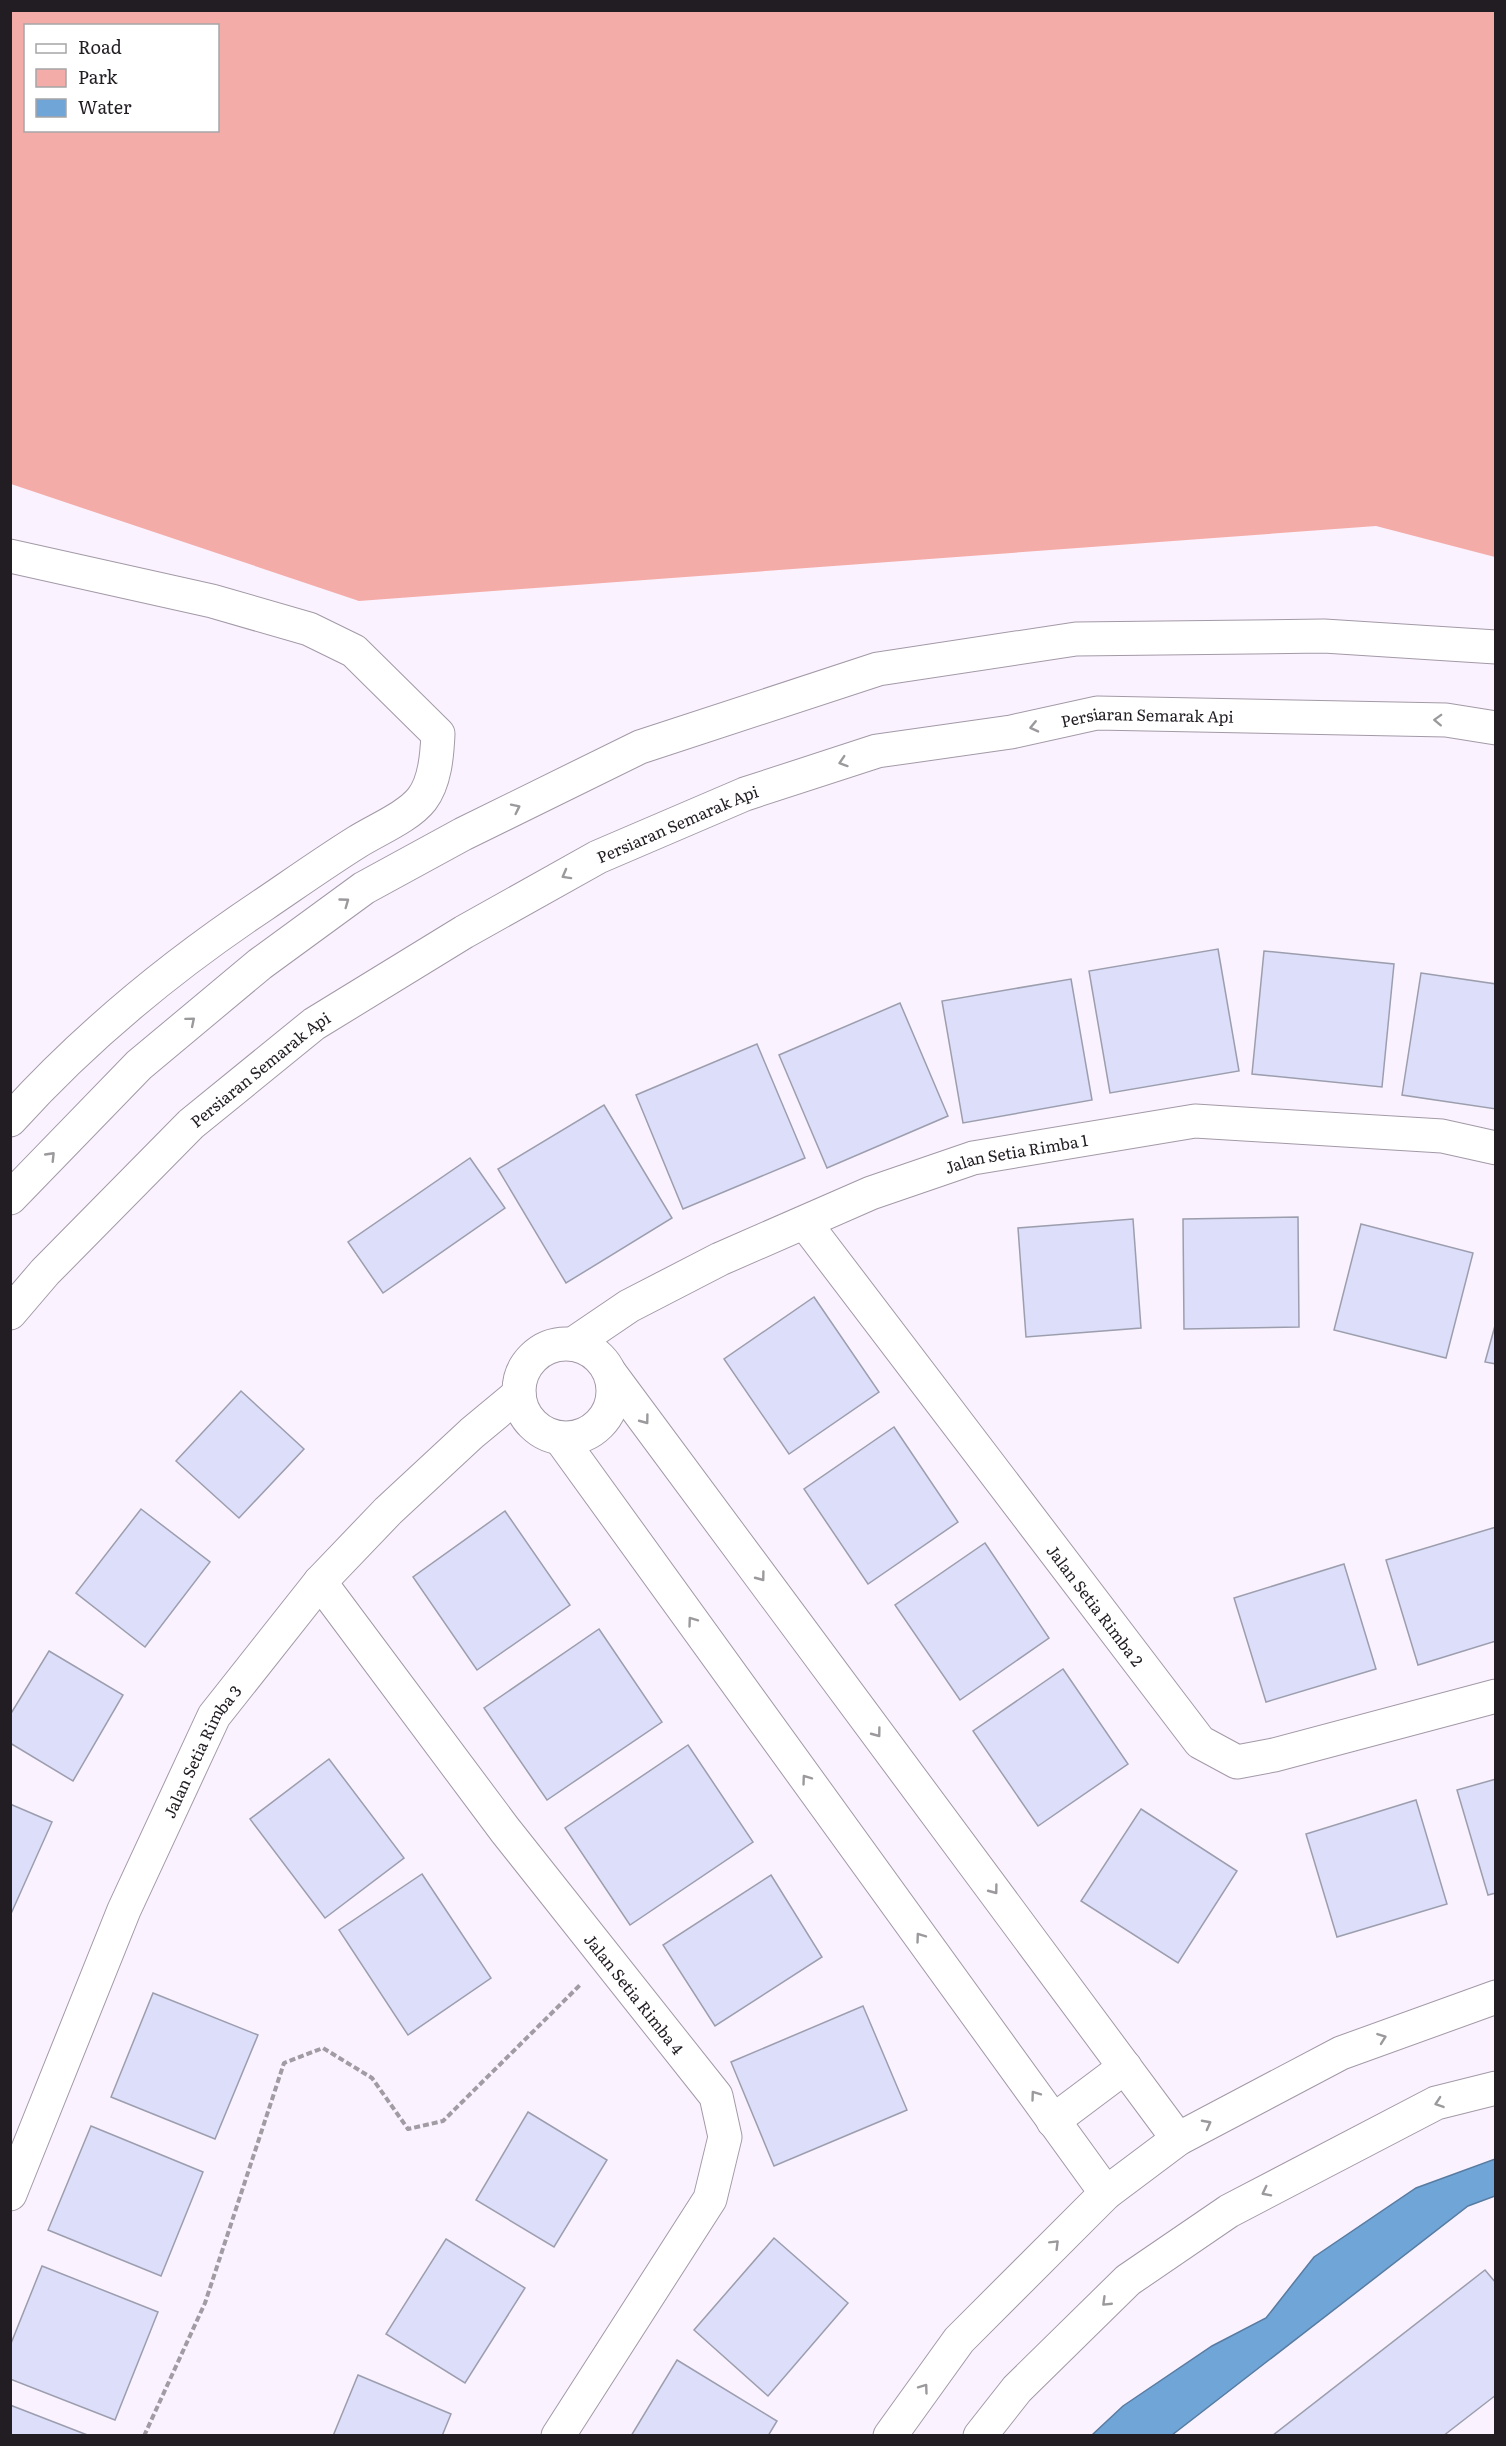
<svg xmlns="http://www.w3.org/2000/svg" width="1506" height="2446" viewBox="0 0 1506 2446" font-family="Literata,serif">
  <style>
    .green { fill: #f4aca8; fill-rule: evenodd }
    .water { fill: #70a5d8; stroke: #587ca1; stroke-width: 1.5 }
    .building { fill: #dcdefa; stroke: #9c9eae; stroke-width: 1.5 }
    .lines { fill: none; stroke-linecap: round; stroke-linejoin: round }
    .minor-casing { stroke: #a399a7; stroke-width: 35 }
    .major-casing { stroke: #a399a7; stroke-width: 35 }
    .path { stroke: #a19ba4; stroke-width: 4; stroke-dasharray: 6 3; stroke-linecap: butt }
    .minor { stroke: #fff; stroke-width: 33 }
    .major { stroke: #fff; stroke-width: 33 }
    .oneway { stroke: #9b999c }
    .labels { text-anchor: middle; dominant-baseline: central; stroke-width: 4.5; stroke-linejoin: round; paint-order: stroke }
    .street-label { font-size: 16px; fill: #211d22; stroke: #fff }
  </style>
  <rect width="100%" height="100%" fill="#faf2fe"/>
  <path class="green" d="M11,10L1495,11V557L1376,526L359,601L11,484ZM26,26H218V130H26Z"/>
  <polygon class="water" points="1495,2159 1495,2196 1468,2206 1172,2435 1092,2435 1123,2406 1212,2346 1266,2318 1314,2257 1416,2188"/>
  <g class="building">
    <polygon points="1218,949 1239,1071 1110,1093 1089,971"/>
    <polygon points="1264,951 1394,964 1382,1087 1252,1074"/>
    <polygon points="1421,973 1496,984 1496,1109 1402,1095"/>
    <polygon points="1071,979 1092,1100 963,1123 942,1001"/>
    <polygon points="900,1003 948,1116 827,1168 779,1055"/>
    <polygon points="757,1044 805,1158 683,1209 636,1095"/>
    <polygon points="604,1105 672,1218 566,1283 498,1169"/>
    <polygon points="470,1158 505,1208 383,1293 348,1242"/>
    <polygon points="1298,1217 1299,1327 1184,1329 1183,1219"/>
    <polygon points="1133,1219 1141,1328 1026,1337 1018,1228"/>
    <polygon points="1361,1224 1473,1253 1446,1358 1334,1330"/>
    <polygon points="814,1297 879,1392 789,1454 724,1359"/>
    <polygon points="1496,1322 1496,1364 1485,1362"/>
    <polygon points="241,1391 304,1449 239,1518 176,1461"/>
    <polygon points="894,1427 958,1522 868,1584 804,1489"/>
    <polygon points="141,1509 210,1562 145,1647 76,1593"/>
    <polygon points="505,1511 570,1605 477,1670 413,1577"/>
    <polygon points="1496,1527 1496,1641 1418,1665 1386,1560"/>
    <polygon points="985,1543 1049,1638 960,1700 895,1605"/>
    <polygon points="1344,1564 1376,1669 1266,1702 1234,1598"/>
    <polygon points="599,1629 662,1722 547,1800 484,1708"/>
    <polygon points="49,1651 123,1695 73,1781 10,1743 10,1715"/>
    <polygon points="1063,1669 1128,1764 1038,1826 973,1731"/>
    <polygon points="688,1745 753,1842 630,1925 565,1828"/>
    <polygon points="329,1759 404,1858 325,1918 250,1819"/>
    <polygon points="1496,1779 1496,1893 1488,1895 1457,1790"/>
    <polygon points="1416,1800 1447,1904 1337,1937 1306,1834"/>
    <polygon points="10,1804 52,1822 10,1916"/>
    <polygon points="1141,1809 1237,1871 1178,1963 1081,1901"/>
    <polygon points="422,1874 491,1978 408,2035 339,1930"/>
    <polygon points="771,1875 822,1957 715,2026 663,1945"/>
    <polygon points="153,1993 258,2035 215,2139 111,2097"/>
    <polygon points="863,2006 907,2110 774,2166 731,2062"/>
    <polygon points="528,2112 607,2160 554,2247 476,2200"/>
    <polygon points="91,2126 203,2172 161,2276 48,2230"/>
    <polygon points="774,2238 848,2303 768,2396 694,2330"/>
    <polygon points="446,2239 525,2288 465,2383 386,2334"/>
    <polygon points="42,2266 158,2312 115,2420 10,2379 10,2346"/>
    <polygon points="1485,2270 1496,2283 1496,2395 1443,2436 1272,2436"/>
    <polygon points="677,2360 777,2421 768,2436 631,2436"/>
    <polygon points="358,2375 451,2414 442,2436 333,2436"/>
    <polygon points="10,2405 90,2436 10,2436"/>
  </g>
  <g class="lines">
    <defs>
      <g id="minor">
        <path d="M10,556L212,601L309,629L354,651L438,734C437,755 435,782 422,799C408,817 376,830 357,842C325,862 294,884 263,905C170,967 85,1037 10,1120"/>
        <path id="s1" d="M805,1223L1200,1742L1237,1762L1274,1755L1496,1696"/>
        <circle cx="566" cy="1391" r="47"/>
        <path id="s2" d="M573,1344L629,1306L720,1259L871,1193L973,1158L1195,1121L1442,1136L1496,1148"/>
        <polyline points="610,1373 1178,2139"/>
        <polyline points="560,1438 1106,2193"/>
        <path id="s3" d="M320,1582L505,1830L716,2096L725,2137L710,2199L558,2436"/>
        <polyline points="1053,2121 1125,2067"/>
        <path id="s4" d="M10,2194L124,1910L214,1716L320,1582L388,1511L472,1433L519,1394"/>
        <polyline points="890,2436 959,2340 1106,2193 1178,2139 1341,2053 1496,1997"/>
        <polyline points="980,2436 1017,2389 1128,2280 1229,2211 1436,2103 1496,2088"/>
      </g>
      <g id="major">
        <polyline points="10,1198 139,1065 260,964 364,888 463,834 640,747 878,669 1076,639 1324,636 1496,647"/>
        <path id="s5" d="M10,1313L45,1272L191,1124L314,1024L464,932L598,857L745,794L877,751L1011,732L1097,713L1446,720L1496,728"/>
      </g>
    </defs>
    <use href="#minor" class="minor-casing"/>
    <use href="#major" class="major-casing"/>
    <polyline class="path" points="144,2436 205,2303 284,2063 323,2048 372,2078 408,2129 443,2121 581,1984"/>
    <use href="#minor" class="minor"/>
    <use href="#major" class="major"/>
  </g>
  <defs><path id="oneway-chevron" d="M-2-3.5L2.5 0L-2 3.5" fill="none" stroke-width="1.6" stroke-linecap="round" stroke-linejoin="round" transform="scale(1.5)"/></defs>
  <g class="oneway">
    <use href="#oneway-chevron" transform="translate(1438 720) rotate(-178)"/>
    <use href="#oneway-chevron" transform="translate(1034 727) rotate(167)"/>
    <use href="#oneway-chevron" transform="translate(843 762) rotate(162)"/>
    <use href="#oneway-chevron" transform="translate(516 808) rotate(-26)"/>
    <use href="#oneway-chevron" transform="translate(566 875) rotate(151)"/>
    <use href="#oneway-chevron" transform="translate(345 902) rotate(-36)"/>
    <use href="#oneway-chevron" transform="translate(191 1021) rotate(-40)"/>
    <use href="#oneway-chevron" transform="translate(51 1156) rotate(-46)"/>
    <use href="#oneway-chevron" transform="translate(645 1420) rotate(53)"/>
    <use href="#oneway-chevron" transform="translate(761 1577) rotate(53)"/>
    <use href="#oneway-chevron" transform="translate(692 1621) rotate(-126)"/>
    <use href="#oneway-chevron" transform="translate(877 1733) rotate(53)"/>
    <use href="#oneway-chevron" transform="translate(806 1779) rotate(-126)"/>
    <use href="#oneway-chevron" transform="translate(994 1890) rotate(53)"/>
    <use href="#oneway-chevron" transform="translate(920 1937) rotate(-126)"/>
    <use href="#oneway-chevron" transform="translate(1382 2038) rotate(-20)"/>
    <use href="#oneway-chevron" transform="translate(1035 2095) rotate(-126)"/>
    <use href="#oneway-chevron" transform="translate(1439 2103) rotate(161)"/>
    <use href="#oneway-chevron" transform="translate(1207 2124) rotate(-28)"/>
    <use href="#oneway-chevron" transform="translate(1266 2192) rotate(153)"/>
    <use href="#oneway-chevron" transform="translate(1055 2244) rotate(-45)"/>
    <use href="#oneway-chevron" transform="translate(1106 2302) rotate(136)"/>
    <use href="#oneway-chevron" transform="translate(924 2388) rotate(-54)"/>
  </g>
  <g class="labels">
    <g class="street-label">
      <text stroke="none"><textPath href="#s5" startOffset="1322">Persiaran Semarak Api</textPath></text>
      <text stroke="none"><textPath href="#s5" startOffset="836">Persiaran Semarak Api</textPath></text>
      <text stroke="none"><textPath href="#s5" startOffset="350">Persiaran Semarak Api</textPath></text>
      <text stroke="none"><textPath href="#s2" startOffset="486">Jalan Setia Rimba 1</textPath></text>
      <text stroke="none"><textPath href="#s1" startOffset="480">Jalan Setia Rimba 2</textPath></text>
      <text stroke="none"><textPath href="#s4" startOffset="483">Jalan Setia Rimba 3</textPath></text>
      <text stroke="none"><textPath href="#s3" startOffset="518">Jalan Setia Rimba 4</textPath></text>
    </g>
  </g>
  <rect width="1506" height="2446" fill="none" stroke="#211d22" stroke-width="24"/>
  <rect x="24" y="24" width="195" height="108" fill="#ffffff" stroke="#a6a5a7" stroke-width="1.5"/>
  <rect x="36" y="44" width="30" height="9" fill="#ffffff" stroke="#a6a5a7" stroke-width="1.5"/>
  <text x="78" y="54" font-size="18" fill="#211d22">Road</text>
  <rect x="36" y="69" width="30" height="18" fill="#f4aca8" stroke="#a6a5a7" stroke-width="1.5"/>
  <text x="78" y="84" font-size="18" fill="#211d22">Park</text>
  <rect x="36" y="99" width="30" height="18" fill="#70a5d8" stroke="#a6a5a7" stroke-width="1.5"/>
  <text x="78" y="114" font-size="18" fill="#211d22">Water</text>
</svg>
